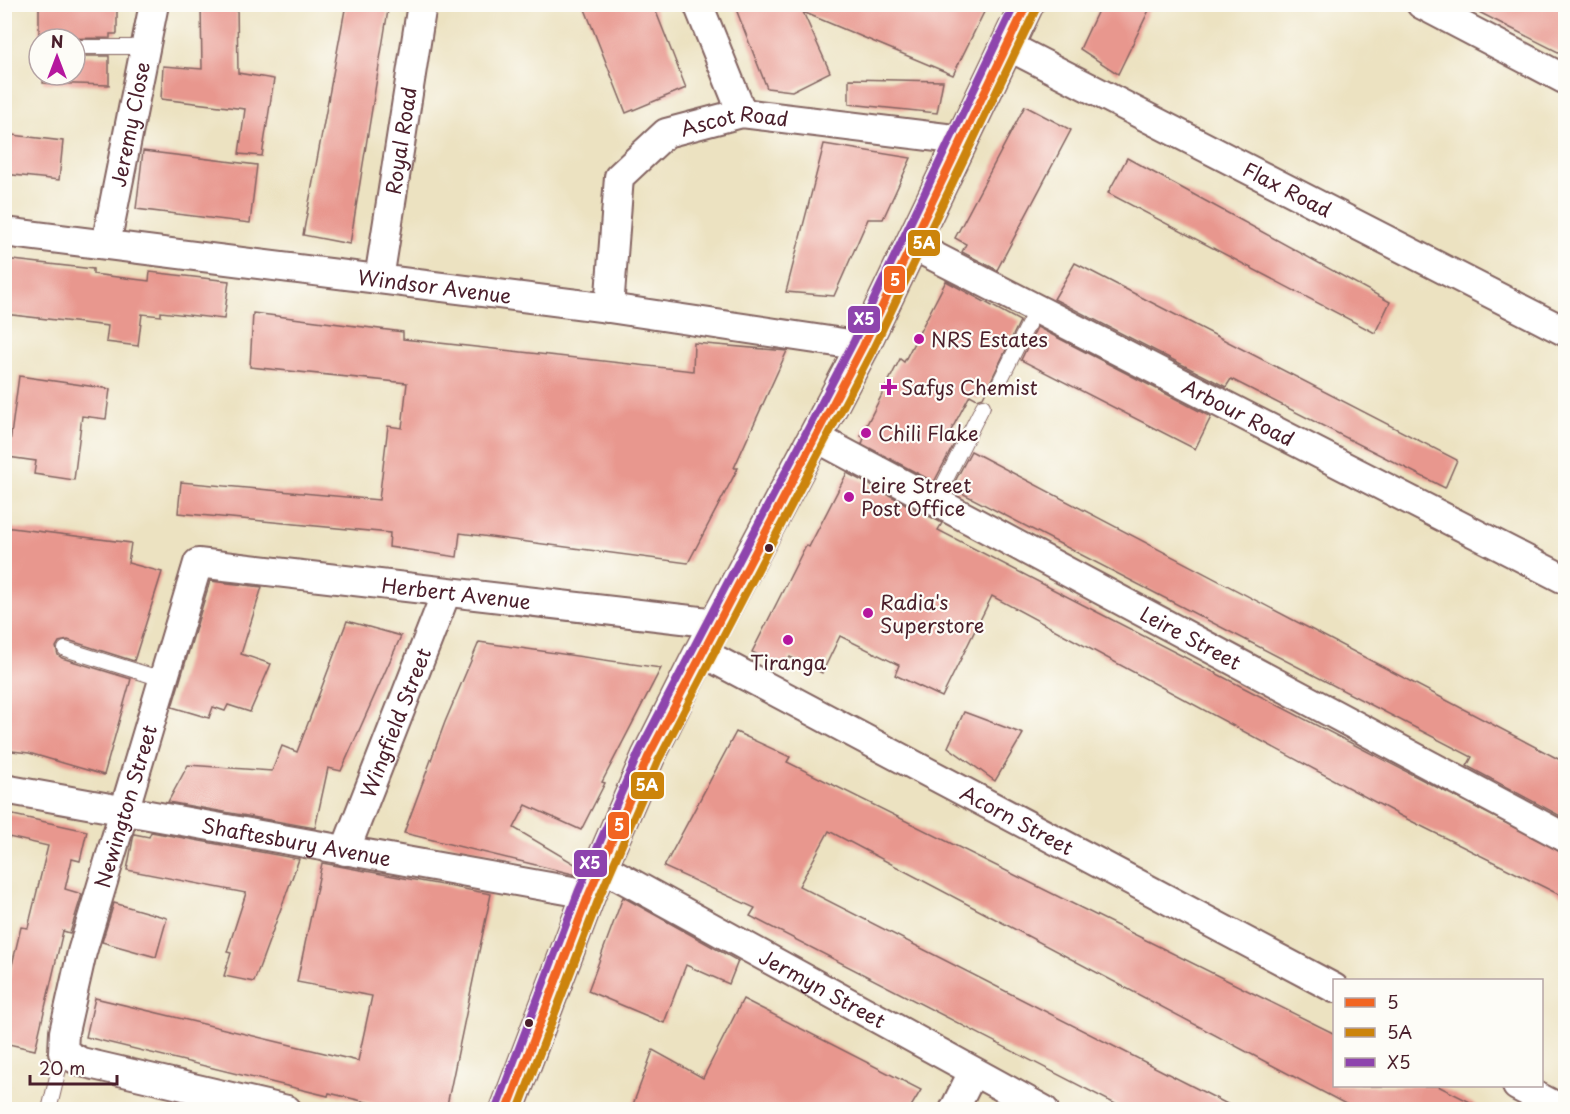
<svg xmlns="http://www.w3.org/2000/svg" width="1570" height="1114" viewBox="0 0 1570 1114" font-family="'Playpen Sans',sans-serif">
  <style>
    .building { fill: #e8978e }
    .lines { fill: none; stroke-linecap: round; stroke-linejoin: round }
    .lane-casing { stroke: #836360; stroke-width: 16 }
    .street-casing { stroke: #836360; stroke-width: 32 }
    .primary-casing { stroke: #836360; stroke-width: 36 }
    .lane { stroke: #fff; stroke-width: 14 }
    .street { stroke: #fff; stroke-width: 28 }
    .primary { stroke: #fff; stroke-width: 33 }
    .bus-1-casing { stroke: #fdfcf7; stroke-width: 12 }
    .bus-2-casing { stroke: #fdfcf7; stroke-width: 12 }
    .bus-3-casing { stroke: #fdfcf7; stroke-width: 12 }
    .bus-1 { stroke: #f26522; stroke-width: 8 }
    .bus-2 { stroke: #cc840b; stroke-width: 8 }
    .bus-3 { stroke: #8e44ad; stroke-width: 8 }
    .poi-dot { fill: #b5179e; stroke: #fdfcf7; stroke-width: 2 }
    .bus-dot { fill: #4a1f2b; stroke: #fdfcf7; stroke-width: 2 }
    .labels { text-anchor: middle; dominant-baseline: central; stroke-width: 4.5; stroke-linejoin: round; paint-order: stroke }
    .street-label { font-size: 20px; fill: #4a1f2b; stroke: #fdfcf7 }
    .poi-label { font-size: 20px; fill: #4a1f2b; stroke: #fdfcf7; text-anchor: start }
    .line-badge { stroke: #fdfcf7; stroke-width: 2 }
    .badge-label { font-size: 16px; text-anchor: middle; font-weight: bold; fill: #fff }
  </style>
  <rect width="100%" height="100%" fill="#fdfcf7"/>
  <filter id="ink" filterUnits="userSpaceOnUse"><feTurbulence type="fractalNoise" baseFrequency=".0167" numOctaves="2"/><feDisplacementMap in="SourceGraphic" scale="12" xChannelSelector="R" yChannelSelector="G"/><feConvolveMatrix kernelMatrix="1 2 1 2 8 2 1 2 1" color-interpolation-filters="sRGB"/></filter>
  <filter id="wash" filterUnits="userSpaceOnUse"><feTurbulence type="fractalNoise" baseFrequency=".008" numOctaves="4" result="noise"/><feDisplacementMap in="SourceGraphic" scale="24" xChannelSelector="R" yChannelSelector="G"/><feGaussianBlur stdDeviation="1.35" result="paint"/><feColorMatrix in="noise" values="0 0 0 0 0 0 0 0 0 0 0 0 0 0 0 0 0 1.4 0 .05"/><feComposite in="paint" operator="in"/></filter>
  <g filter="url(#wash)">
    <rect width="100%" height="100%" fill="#ece2c1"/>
    <g id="blocks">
      <g class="building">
        <polygon points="39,4 117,4 117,34 110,34 110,38 39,39 39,53"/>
        <polygon points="201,4 237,4 238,73 274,79 262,156 239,154 245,109 161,99 163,66 202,69"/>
        <polygon points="346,4 389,4 350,244 303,235"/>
        <polygon points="583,4 653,4 686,88 626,113"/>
        <polygon points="734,4 988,4 953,75 803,12 830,72 792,91 767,88"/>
        <polygon points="1101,4 1152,4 1118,74 1080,49"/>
        <polygon points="1463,4 1566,4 1566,56"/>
        <polygon points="75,56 109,56 109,85 43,83 44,75 75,75"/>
        <polygon points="849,79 943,81 937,113 849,104"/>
        <polygon points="1025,106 1071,130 997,270 962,252 966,244 955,238"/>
        <polygon points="4,134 63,141 59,180 4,174"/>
        <polygon points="824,144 911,158 883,219 868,219 834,296 786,292"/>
        <polygon points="143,151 257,165 250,223 136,209"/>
        <polygon points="1127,158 1390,302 1375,333 1108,193"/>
        <polygon points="4,259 93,269 93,274 149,281 150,272 229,281 224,319 161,312 161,316 142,314 138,346 106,342 108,326 4,314"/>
        <polygon points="1075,263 1457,460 1445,488 1231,379 1226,387 1054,299"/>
        <polygon points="946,281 1020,321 983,397 977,399 970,395 947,438 955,442 934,482 862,444 864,438 861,436 900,359 904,362"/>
        <polygon points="253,313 403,332 403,339 693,371 694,343 787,351 734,468 738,468 688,563 460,533 457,557 389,547 390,533 178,513 181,482 379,500 388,426 402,428 407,383 250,367"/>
        <polygon points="1037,327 1211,417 1195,449 1021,360"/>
        <polygon points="19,376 110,389 106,419 82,416 74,480 34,474 36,461 8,457"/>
        <polygon points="971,451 1566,763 1566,819 1467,766 1472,757 958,491 957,494 950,491"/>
        <polygon points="847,473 942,523 938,530 1566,854 1566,898 1401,816 992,596 942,697 895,675 899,665 840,636 822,673 790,657 785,668 752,652 806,545 809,547"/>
        <polygon points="4,527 131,543 128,563 162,572 134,661 68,640 59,642 56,647 58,655 62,658 131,679 104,775 29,753 4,750"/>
        <polygon points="210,581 262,587 241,654 271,664 250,712 228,705 225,711 213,707 209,718 172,707"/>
        <polygon points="347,621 401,636 341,771 328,768 315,828 168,802 188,765 272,771 282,746 297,752"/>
        <polygon points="479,642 661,668 602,782 605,783 581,830 526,805 514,828 580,867 577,875 404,833 445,722"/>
        <polygon points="964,712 1023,734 995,781 948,747"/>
        <polygon points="736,732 790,757 787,762 1335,1034 1335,1086 1438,1086 1486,1110 1357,1110 829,831 799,886 1239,1110 1127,1110 750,916 755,908 664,867"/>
        <polygon points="4,813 87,831 80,861 72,859 65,889 82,894 70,933 63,931 35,1050 4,1043 4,999 21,927 28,928 48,846 4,836"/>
        <polygon points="151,832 299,859 254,982 224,976 231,953 227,952 246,893 127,870 134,834 149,837"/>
        <polygon points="322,863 491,894 446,1110 399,1110 329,1093 328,1096 86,1037 95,998 358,1061 372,996 297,982"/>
        <polygon points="623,897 738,961 729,984 686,965 664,1023 588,991"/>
        <polygon points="114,903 167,918 156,957 102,942"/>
        <polygon points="743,999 921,1090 909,1110 631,1110 653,1050 703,1078"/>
      </g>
    </g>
  </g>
  <g filter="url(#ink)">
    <use href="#blocks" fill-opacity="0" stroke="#836360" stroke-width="1.5"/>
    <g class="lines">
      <defs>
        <g id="lane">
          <polyline points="75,47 145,47"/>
          <polyline points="1000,381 1036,309"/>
          <polyline points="935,501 983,406"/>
          <polyline points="65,649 162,679"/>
          <polyline points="49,1110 63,1052"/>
        </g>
        <g id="street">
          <polyline points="698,4 742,113"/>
          <polyline points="1421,4 1566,80"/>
          <path id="s1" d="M1008,46L1566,332"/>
          <path id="s2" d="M4,232L609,308L863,346"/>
          <path id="s3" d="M106,244L154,4"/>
          <path id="s4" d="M910,244L1566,580"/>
          <path id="s5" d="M379,279L422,4"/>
          <path id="s6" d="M609,308L619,177L666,133L742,113L962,140"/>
          <path id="s7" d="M815,437L1566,838"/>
          <path id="s8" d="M701,652L1334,988"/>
          <path id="s9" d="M4,789L589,894"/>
          <path id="s10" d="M345,851L446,593"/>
          <path id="s11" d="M600,866L1044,1110"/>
          <polyline points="1517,1086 1563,1110"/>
          <path id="s12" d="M287,1110L81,1062L63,1052L64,1032L82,952L198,563L717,623"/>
          <polyline points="954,1110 973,1072"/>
        </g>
        <polyline id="primary" points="507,1110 589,894 648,757 701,652 863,346 1027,4"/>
      </defs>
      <use href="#lane" class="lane-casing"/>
      <use href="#street" class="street-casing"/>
      <use href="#primary" class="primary-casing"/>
      <use href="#lane" class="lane"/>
      <use href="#street" class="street"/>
      <use href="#primary" class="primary"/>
      <defs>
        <polyline id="bus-1" points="507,1110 589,894 648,757 863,346 1027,4"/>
        <polyline id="bus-2" points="518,1110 599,898 658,761 872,351 1036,9"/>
        <polyline id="bus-3" points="497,1106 579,890 639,752 854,341 1015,4"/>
      </defs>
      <use href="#bus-1" class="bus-1-casing"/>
      <use href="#bus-2" class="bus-2-casing"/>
      <use href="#bus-3" class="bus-3-casing"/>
      <use href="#bus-1" class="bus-1"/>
      <use href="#bus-2" class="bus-2"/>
      <use href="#bus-3" class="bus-3"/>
    </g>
  </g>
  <g class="poi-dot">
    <circle cx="919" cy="339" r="6"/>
    <path d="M886 378h6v6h6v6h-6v6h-6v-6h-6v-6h6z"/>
    <circle cx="866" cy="433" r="6"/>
    <circle cx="849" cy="497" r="6"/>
    <circle cx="868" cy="613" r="6"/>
    <circle cx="788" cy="640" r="6"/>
  </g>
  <g class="bus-dot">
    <circle cx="769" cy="548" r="5"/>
    <circle cx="529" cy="1023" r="5"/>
  </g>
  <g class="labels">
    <g class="street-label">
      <text stroke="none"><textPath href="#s3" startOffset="122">Jeremy Close</textPath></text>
      <text stroke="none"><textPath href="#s6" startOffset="266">Ascot Road</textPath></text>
      <text stroke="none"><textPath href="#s5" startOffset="140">Royal Road</textPath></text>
      <text stroke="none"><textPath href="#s1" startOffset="314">Flax Road</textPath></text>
      <text stroke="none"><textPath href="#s2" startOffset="434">Windsor Avenue</textPath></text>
      <text stroke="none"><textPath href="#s4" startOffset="369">Arbour Road</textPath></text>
      <text stroke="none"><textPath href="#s12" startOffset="1000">Herbert Avenue</textPath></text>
      <text stroke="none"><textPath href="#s7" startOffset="426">Leire Street</textPath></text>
      <text stroke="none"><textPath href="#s10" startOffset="138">Wingfield Street</textPath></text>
      <text stroke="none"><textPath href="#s12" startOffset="486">Newington Street</textPath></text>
      <text stroke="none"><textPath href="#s8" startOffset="358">Acorn Street</textPath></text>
      <text stroke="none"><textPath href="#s9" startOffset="297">Shaftesbury Avenue</textPath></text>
      <text stroke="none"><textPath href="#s11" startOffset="254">Jermyn Street</textPath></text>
    </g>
    <g class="poi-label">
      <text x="931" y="339">NRS Estates</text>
      <text x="901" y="387">Safys Chemist</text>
      <text x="878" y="433">Chili Flake</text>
      <text x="861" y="485">Leire Street<tspan x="861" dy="23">Post Office</tspan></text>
      <text x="880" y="602">Radia's<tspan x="880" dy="23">Superstore</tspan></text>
      <text x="788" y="662" text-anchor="middle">Tiranga</text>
    </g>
  </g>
  <g class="line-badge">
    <rect x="907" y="229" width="34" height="28" rx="6" fill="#cc840b"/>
    <rect x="883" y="265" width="23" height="29" rx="6" fill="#f26522"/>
    <rect x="847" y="305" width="34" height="29" rx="6" fill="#8e44ad"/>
    <rect x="630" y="771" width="35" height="29" rx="6" fill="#cc840b"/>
    <rect x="607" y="811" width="23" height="29" rx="6" fill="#f26522"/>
    <rect x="573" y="849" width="35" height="29" rx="6" fill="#8e44ad"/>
  </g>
  <g class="badge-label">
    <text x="924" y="249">5A</text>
    <text x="895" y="286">5</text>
    <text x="864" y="325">X5</text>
    <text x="647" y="791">5A</text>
    <text x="619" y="831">5</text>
    <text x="590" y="869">X5</text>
  </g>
  <rect width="1570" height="1114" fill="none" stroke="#fdfcf7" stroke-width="24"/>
  <rect x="1333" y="979" width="210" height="108" fill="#fdfcf7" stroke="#b5a4a5" stroke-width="1.5"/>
  <rect x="1345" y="998" width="30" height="9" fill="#f26522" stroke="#b5a4a5" stroke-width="1.5"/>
  <text x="1387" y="1009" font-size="18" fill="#4a1f2b">5</text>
  <rect x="1345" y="1028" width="30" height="9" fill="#cc840b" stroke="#b5a4a5" stroke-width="1.5"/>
  <text x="1387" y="1039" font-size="18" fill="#4a1f2b">5A</text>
  <rect x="1345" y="1058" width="30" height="9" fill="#8e44ad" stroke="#b5a4a5" stroke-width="1.5"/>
  <text x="1387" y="1069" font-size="18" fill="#4a1f2b">X5</text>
  <g transform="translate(57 57)"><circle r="28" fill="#fdfcf7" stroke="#b5a4a5" stroke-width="1.5"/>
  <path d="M0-4.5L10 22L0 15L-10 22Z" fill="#b5179e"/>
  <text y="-9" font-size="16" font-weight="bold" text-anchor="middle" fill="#4a1f2b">N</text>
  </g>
  <path d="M30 1075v9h87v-9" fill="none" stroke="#4a1f2b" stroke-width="3"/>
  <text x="39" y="1075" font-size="18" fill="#4a1f2b" stroke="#fdfcf7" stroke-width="4.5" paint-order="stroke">20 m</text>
</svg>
